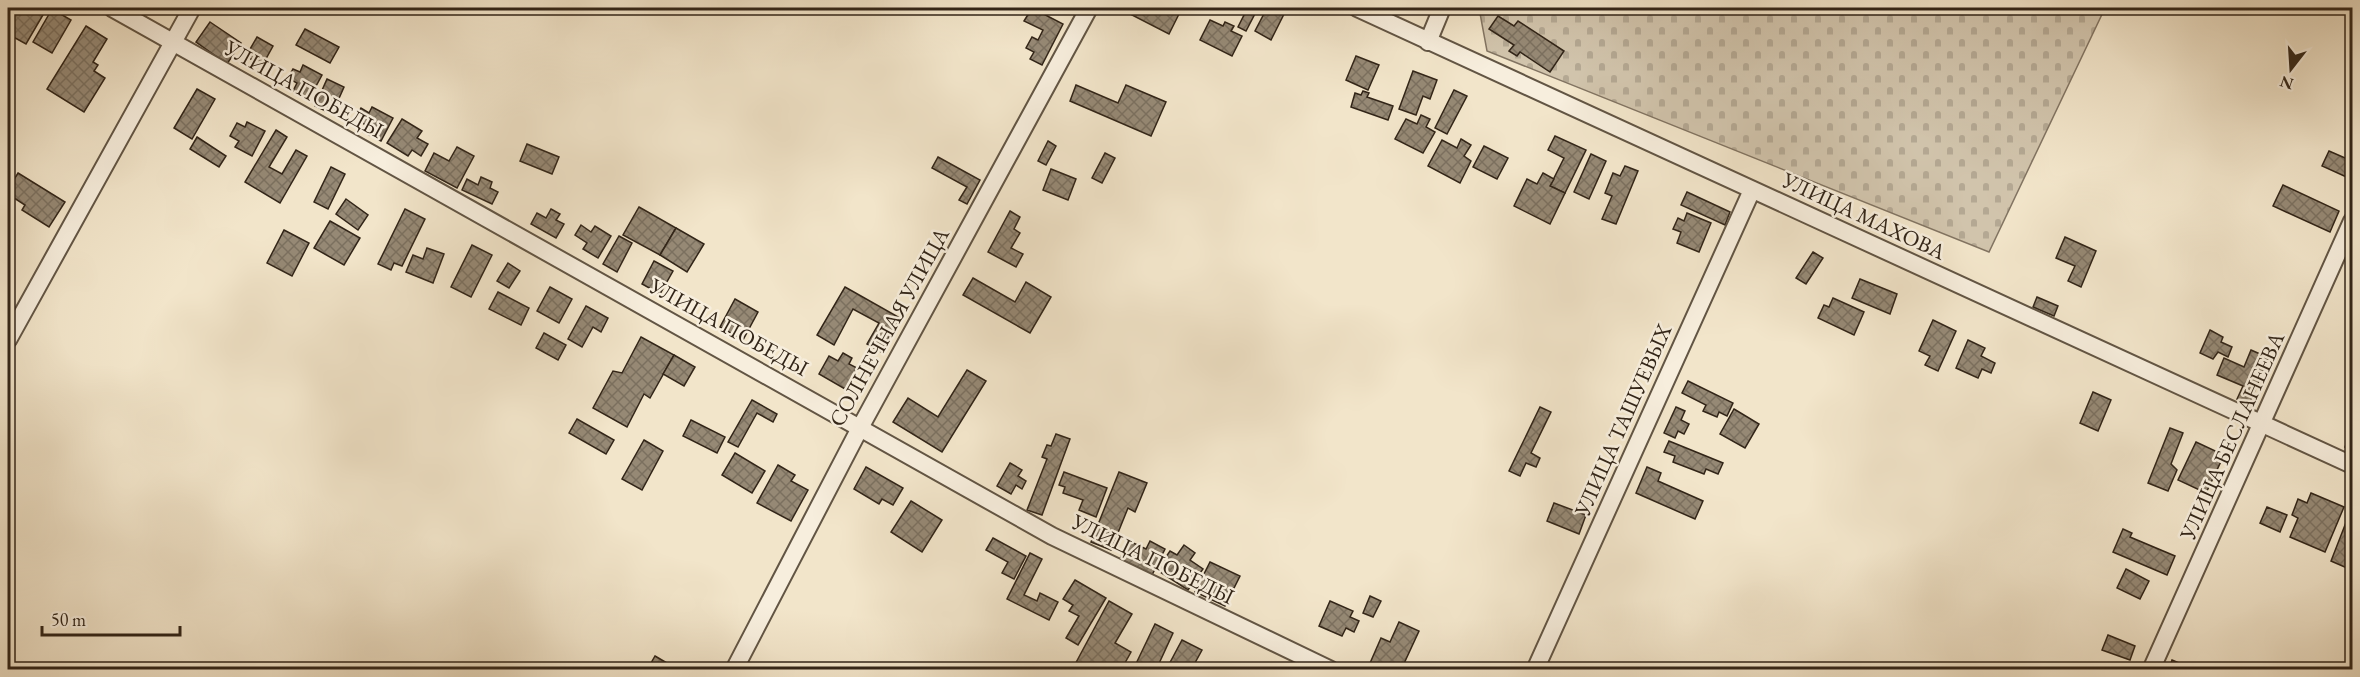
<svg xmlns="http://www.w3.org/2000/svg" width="2360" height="677" viewBox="0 0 2360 677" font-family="'EB Garamond',serif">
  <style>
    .cemetery { fill: url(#cemetery-stones); stroke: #827462; stroke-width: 1.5 }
    .building { fill: url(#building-cross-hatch); stroke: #322518; stroke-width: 1.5 }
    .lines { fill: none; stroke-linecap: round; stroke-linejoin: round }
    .minor-casing { stroke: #625544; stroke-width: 20 }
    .minor { stroke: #f7eedd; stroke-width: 16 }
    .labels { text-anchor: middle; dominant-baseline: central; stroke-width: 5; stroke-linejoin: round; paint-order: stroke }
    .street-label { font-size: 22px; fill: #322518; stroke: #f7eedd }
  </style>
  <defs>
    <pattern id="cemetery-stones" width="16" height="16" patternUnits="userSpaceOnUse" patternTransform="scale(1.5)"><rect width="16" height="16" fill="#d1c4ac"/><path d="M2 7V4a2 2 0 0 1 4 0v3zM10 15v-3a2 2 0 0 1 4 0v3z" fill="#b4a893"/></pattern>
    <pattern id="building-cross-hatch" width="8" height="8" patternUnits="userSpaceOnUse" patternTransform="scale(1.5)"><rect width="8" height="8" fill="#968975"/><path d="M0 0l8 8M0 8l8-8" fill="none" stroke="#7b705f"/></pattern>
  </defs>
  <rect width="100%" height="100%" fill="#f2e5ca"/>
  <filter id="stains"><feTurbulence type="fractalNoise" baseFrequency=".00333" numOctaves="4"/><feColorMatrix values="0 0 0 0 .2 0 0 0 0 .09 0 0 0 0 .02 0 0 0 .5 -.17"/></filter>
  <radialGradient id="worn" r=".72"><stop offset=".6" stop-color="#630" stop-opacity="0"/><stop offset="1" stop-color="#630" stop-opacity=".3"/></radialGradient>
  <polygon class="cemetery" points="1479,8 2105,8 1989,252 1487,51"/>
  <g class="building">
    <polygon points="17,8 47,8 26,44 8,34 8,25"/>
    <polygon points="1032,8 1063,24 1042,65 1030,59 1034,52 1026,48 1032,37 1038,40 1043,30 1024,21"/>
    <polygon points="1134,8 1182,8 1169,34 1130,14"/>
    <polygon points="1243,8 1258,8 1246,31 1238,27 1247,9"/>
    <polygon points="1267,8 1276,8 1285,12 1271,40 1255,31"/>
    <polygon points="52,9 71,20 52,53 33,42"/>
    <polygon points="1498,16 1514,26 1518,21 1564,51 1550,72 1520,52 1517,56 1509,51 1514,45 1489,29"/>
    <polygon points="1210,20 1223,26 1225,22 1234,26 1231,31 1242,36 1232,56 1200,40"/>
    <polygon points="210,22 241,43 227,64 196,42"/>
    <polygon points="86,26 107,39 93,62 98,65 94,71 105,78 84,112 47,89"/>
    <polygon points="305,29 339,47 330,63 296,45"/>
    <polygon points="257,37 273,46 262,66 246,56"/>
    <polygon points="1356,56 1379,65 1368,90 1346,80"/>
    <polygon points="303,65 322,75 309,99 293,91 297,83 288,78 293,69 300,72"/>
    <polygon points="1413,71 1437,80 1430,99 1423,96 1416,115 1399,109"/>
    <polygon points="327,79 344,87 332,114 315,106"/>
    <polygon points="1076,85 1118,103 1126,85 1166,102 1151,136 1070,101"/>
    <polygon points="197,89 215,99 192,139 174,128"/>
    <polygon points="1454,90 1467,96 1447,134 1435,128"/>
    <polygon points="1363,91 1369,93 1367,97 1393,106 1388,120 1351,107 1355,93 1361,95"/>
    <polygon points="372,107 393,118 381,141 363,132 366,125 355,119 361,108 369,113"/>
    <polygon points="1421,115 1430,119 1426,127 1435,132 1423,153 1395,139 1406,119 1417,124"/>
    <polygon points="402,119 422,131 417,138 428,144 421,156 412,150 408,156 387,143"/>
    <polygon points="247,122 265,131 252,156 235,147 239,141 230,136 237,123 245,127"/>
    <polygon points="276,130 287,137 269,167 282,174 296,150 307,156 280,203 245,182"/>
    <polygon points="1555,136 1586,150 1565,193 1550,186 1564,158 1548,150"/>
    <polygon points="197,137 226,156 219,167 190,149"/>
    <polygon points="1461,139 1471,145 1464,156 1471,161 1460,183 1428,166 1442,140 1457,148"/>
    <polygon points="1048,141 1056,146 1046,165 1038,161"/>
    <polygon points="527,144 559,157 552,174 520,161"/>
    <polygon points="1484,146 1508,158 1497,179 1473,167"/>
    <polygon points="457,147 474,156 457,188 425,171 434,153 449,161"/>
    <polygon points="2329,151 2352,161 2351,179 2322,166"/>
    <polygon points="1105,153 1115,158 1102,183 1092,178"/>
    <polygon points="1591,154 1606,161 1589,199 1574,192"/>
    <polygon points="938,157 980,180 967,204 959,200 967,187 932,168"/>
    <polygon points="1625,166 1638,171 1616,224 1602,219 1612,196 1605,193 1613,173 1620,176"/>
    <polygon points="331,167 345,174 328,209 314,202"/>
    <polygon points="1051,169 1076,179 1068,200 1043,190"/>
    <polygon points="18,173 65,202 49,227 22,210 25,205 8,194 8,189"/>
    <polygon points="1543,173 1554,179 1550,186 1565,193 1550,224 1514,206 1527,179 1537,184"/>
    <polygon points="481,177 492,182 490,188 498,192 492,204 462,190 467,179 478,185"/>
    <polygon points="2283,185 2339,211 2330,232 2273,206"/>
    <polygon points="1687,192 1730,212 1725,225 1681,205"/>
    <polygon points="346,199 368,215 358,230 336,214"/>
    <polygon points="639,207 676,228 660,255 623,235"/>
    <polygon points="405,209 425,219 402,266 394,263 391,270 378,264"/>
    <polygon points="551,209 560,214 556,220 564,224 556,238 531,224 537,213 546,218"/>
    <polygon points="1010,211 1020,217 1014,229 1020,233 1011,248 1023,254 1016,267 988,252"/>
    <polygon points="1687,213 1711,223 1699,252 1677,243 1681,232 1673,229 1678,218 1684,221"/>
    <polygon points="330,221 360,238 344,265 314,248"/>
    <polygon points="581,225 591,232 595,226 611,236 598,258 583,249 587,243 575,235"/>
    <polygon points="676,228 704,244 687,272 660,255"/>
    <polygon points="284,230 309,243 292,276 267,263"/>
    <polygon points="619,236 632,243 617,272 603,264"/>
    <polygon points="2065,237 2096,251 2081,287 2068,281 2075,266 2056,258"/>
    <polygon points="472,245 492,255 471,297 451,287"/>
    <polygon points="427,248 444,254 433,283 406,272 413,255 423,259"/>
    <polygon points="1813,252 1823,258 1806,284 1796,278"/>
    <polygon points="654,261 673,271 660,294 642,284"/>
    <polygon points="508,263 520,271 509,288 497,281"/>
    <polygon points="973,278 1015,302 1026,282 1051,297 1030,333 963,295"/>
    <polygon points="1860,279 1897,294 1890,314 1852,298"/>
    <polygon points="550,287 572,299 559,323 537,311"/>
    <polygon points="845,287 900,318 881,352 867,344 879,323 853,309 834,345 817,335"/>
    <polygon points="498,292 529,308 521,325 489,309"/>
    <polygon points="2037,297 2058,306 2054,316 2033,307"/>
    <polygon points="1833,298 1864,312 1854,335 1818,318 1824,305 1829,307"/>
    <polygon points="735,299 758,312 743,340 720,327"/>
    <polygon points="586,306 608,318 601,332 593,327 582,347 568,339"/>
    <polygon points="1933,320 1956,331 1938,371 1925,365 1930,356 1919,351"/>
    <polygon points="2210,330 2223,337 2221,342 2232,347 2228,357 2218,352 2213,359 2200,353"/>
    <polygon points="544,333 566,345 558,360 536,348"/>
    <polygon points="641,337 674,355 650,398 644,394 627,427 593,408 613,371 622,373"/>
    <polygon points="1968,340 1985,348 1981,356 1995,363 1991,373 1982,369 1978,378 1956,368"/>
    <polygon points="2251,350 2269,358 2249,404 2237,399 2243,386 2217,375 2224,358 2244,367"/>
    <polygon points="843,353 852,358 849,364 857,368 845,389 819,374 829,356 838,361"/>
    <polygon points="674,355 695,367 684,386 663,374"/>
    <polygon points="967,370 986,381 942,452 893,422 908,398 938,417"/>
    <polygon points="1688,381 1733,403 1727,416 1719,412 1717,417 1703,411 1706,405 1682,393"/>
    <polygon points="2093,392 2111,400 2098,431 2080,423"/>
    <polygon points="752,400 777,414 773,422 757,413 738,447 728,442"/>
    <polygon points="1540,407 1551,412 1531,453 1540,458 1536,467 1526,463 1520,476 1509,471"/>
    <polygon points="1676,407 1685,411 1681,420 1689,424 1684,434 1678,431 1675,438 1664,433"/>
    <polygon points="1734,409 1759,424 1745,448 1720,434"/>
    <polygon points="577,419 614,440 606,454 569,433"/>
    <polygon points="691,420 725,437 717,453 683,436"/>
    <polygon points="2170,428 2183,433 2171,464 2177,470 2168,491 2148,483"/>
    <polygon points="1056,434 1070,439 1042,515 1027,510 1047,459 1042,457 1047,445 1051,446"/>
    <polygon points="2349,436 2352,438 2352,450 2345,447"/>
    <polygon points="644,440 663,451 642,490 622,479"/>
    <polygon points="1669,441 1723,463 1718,474 1706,469 1704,474 1673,462 1675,456 1664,452"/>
    <polygon points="2196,442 2224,455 2206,493 2178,480"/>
    <polygon points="735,453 765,471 752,493 722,475"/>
    <polygon points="1010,463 1022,470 1018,476 1026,481 1022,489 1016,485 1011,494 997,486"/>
    <polygon points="778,465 795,475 791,481 808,490 791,521 757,503"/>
    <polygon points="866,467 903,488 893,505 882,499 879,504 854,489"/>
    <polygon points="1647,467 1661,473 1658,481 1703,501 1695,519 1636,493"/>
    <polygon points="1064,472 1107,488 1096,517 1079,510 1083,500 1063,493 1065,487 1059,485"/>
    <polygon points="1119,472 1147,483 1135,512 1128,508 1111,550 1091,542"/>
    <polygon points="2311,493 2344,507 2325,552 2290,537 2298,518 2292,515 2298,499 2307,503"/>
    <polygon points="911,501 942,520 922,552 891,532"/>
    <polygon points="1554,503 1586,515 1579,534 1547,521"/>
    <polygon points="2267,507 2287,515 2280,532 2260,523"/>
    <polygon points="2352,507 2352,553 2347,568 2331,561"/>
    <polygon points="2123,529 2132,533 2130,537 2175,556 2167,575 2113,552"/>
    <polygon points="993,538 1026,556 1014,579 1002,573 1008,562 986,550"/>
    <polygon points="1129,541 1146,549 1150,541 1165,549 1152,575 1120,559"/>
    <polygon points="1184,545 1195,553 1190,560 1203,569 1188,590 1157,570 1170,551 1177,555"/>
    <polygon points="1030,553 1042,559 1024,595 1037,601 1040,593 1058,602 1049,620 1007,599"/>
    <polygon points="1210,562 1240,576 1225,606 1195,592"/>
    <polygon points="2126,569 2149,581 2140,599 2117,588"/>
    <polygon points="1075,580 1106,598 1078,645 1066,638 1079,616 1069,611 1073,605 1063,599"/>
    <polygon points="1370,596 1381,601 1373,617 1363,613"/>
    <polygon points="1109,601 1132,614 1115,643 1131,652 1121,670 1072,670"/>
    <polygon points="1330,601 1353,611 1350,617 1359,621 1354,632 1346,628 1342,636 1319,626"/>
    <polygon points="1399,622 1419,631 1401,670 1367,670 1381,638 1390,642"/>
    <polygon points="1155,624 1173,633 1156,670 1133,670"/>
    <polygon points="2108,635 2135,646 2130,660 2102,650"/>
    <polygon points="1182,640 1202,650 1191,670 1166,670"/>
    <polygon points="655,656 679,670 647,670"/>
    <polygon points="2172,660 2193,669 2193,670 2169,670"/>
  </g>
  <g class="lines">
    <defs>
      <g id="minor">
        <polyline points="112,8 1052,536 1331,670"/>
        <polyline points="1357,8 2352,465"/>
        <polyline points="1428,42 1442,8"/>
        <polyline points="8,340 192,8"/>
        <polyline points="734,670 861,426 1089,8"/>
        <polyline points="1535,670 1752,190"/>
        <polyline points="2151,670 2352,221"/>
      </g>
    </defs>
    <use href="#minor" class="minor-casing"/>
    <use href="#minor" class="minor"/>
  </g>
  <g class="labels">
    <g class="street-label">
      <text transform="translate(304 89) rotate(29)">УЛИЦА ПОБЕДЫ</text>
      <text transform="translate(1864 216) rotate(25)">УЛИЦА МАХОВА</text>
      <text transform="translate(729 327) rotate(29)">УЛИЦА ПОБЕДЫ</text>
      <text transform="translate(889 327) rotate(-61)">СОЛНЕЧНАЯ УЛИЦА</text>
      <text transform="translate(1623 420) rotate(-66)">УЛИЦА ТАШУЕВЫХ</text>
      <text transform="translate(2232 436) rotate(-66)">УЛИЦА БЕСЛАНЕЕВА</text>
      <text transform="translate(1153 559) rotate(26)">УЛИЦА ПОБЕДЫ</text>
    </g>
  </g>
  <rect width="2360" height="677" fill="none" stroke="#f2e5ca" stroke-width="30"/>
  <rect x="9" y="9" width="2342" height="659" fill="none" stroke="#322518" stroke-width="3"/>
  <rect x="15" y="15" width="2330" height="647" fill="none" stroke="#322518" stroke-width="1.5"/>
  <g transform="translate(2291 69) rotate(197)" stroke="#f7eedd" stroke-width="4.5" paint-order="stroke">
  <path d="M0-4.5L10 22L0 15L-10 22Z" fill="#322518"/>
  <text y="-9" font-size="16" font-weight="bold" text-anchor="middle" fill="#322518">N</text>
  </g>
  <path d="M42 626v9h138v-9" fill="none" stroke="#322518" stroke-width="3"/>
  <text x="51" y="626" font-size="18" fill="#322518" stroke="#f7eedd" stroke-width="4.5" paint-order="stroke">50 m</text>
  <rect width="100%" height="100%" filter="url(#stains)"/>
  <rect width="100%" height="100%" fill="url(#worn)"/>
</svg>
